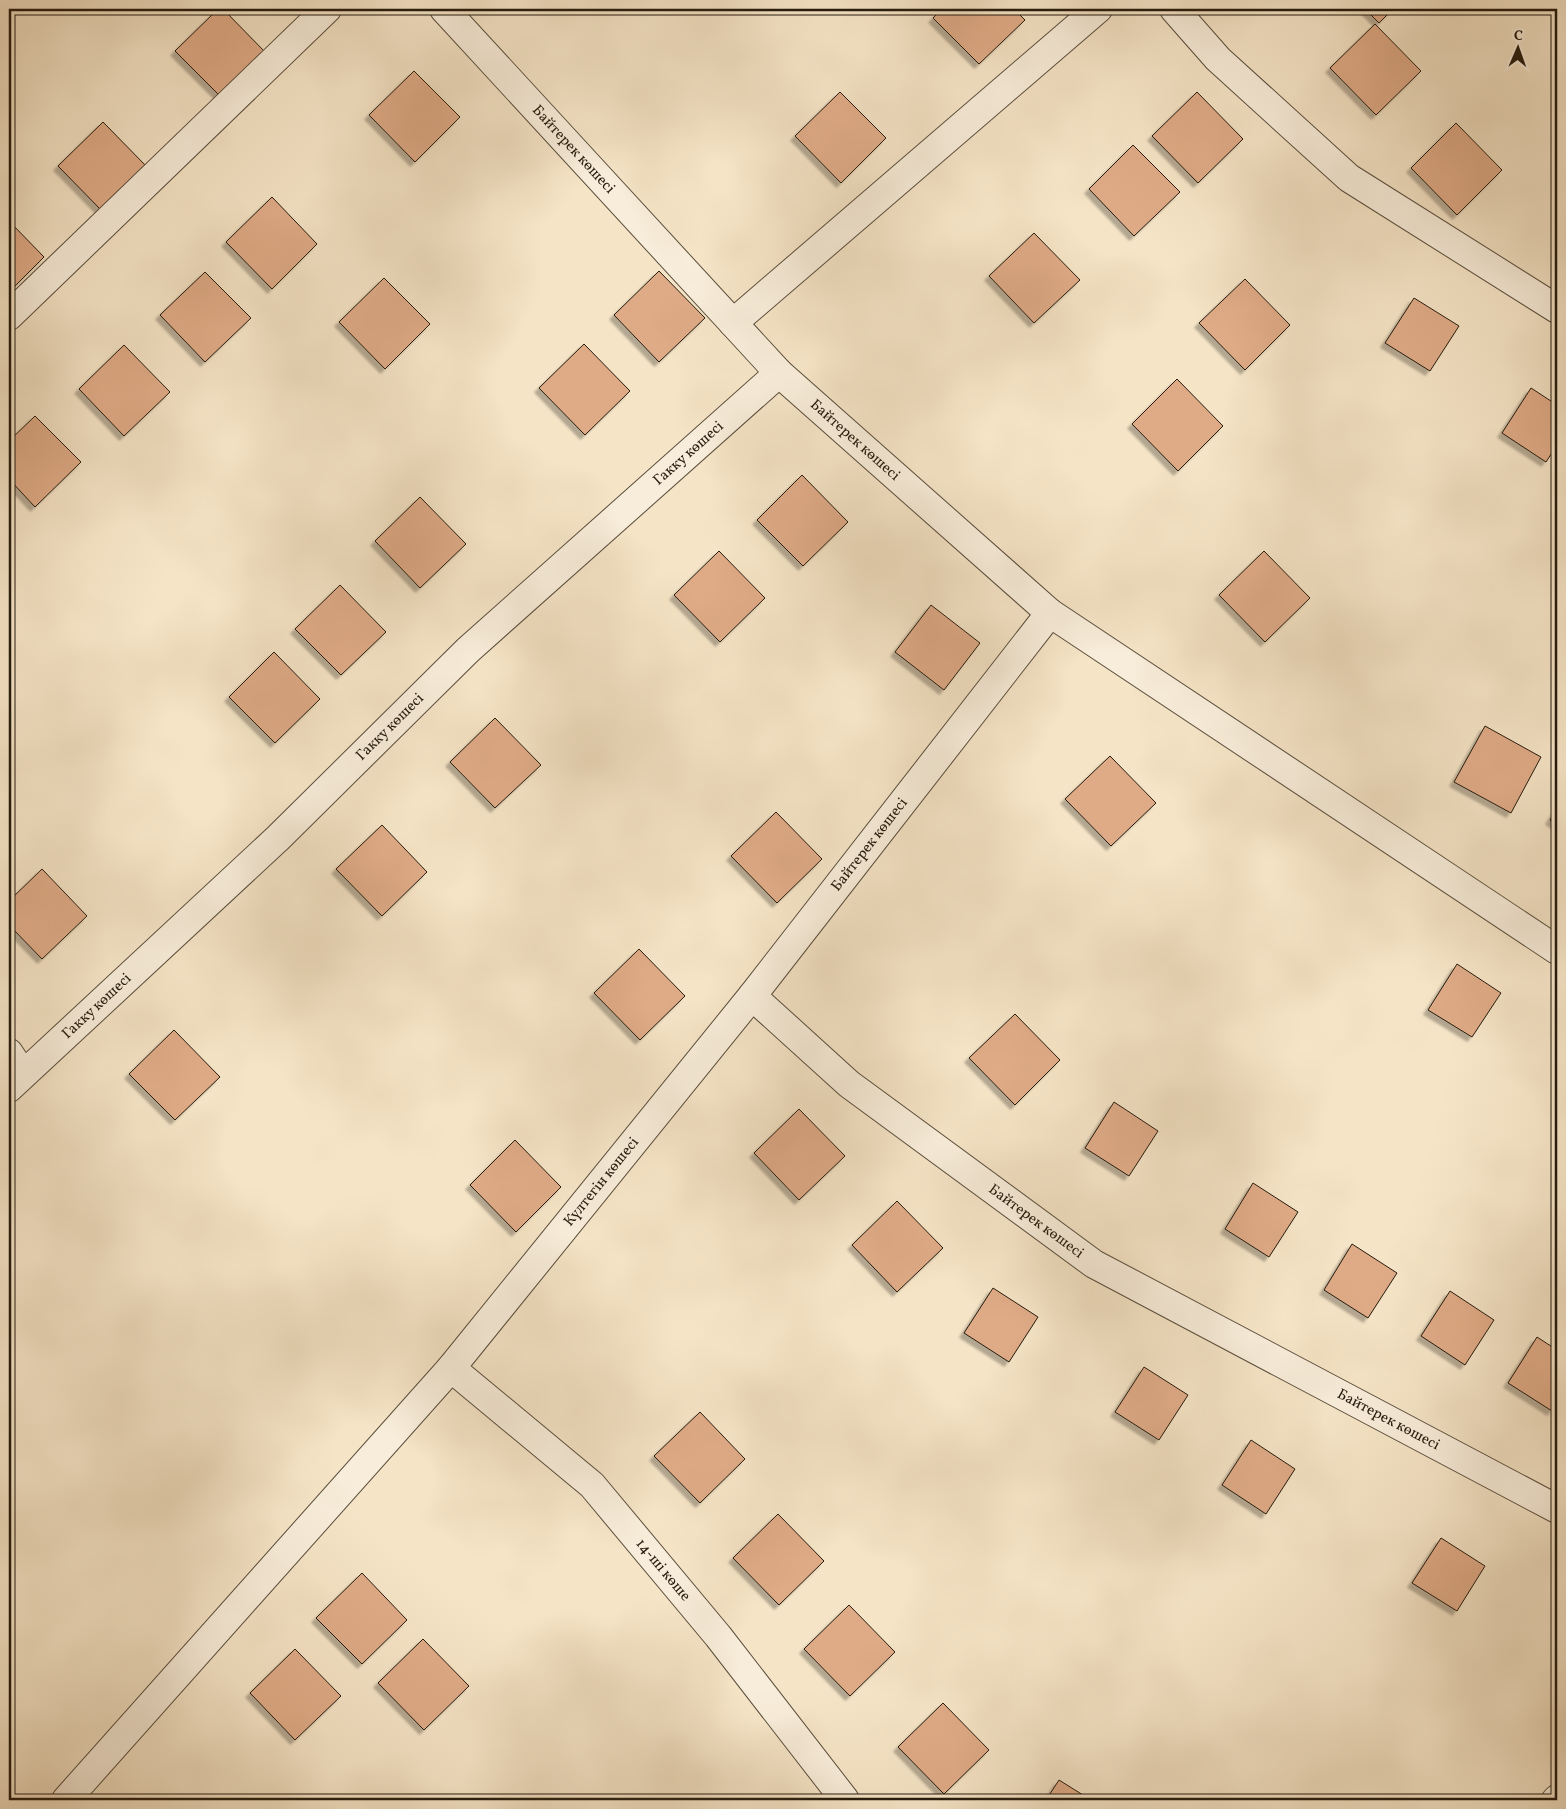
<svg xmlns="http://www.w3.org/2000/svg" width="1566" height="1809" viewBox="0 0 1566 1809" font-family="Vollkorn,serif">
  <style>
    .building { fill: #dfab87; stroke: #251b0e; filter: url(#shadow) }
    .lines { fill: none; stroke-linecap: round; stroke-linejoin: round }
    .minor-casing { stroke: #594d3c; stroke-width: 30 }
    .minor { stroke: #f8edda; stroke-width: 28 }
    .labels { text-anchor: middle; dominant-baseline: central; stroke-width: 4.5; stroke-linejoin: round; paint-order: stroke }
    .street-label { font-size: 15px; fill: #251b0e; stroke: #f8edda }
  </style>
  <defs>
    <filter id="shadow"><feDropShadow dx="-4.5" dy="4.5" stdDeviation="1" flood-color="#0004"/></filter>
  </defs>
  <rect width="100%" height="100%" fill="#f5e4c6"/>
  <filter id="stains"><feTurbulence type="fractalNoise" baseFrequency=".004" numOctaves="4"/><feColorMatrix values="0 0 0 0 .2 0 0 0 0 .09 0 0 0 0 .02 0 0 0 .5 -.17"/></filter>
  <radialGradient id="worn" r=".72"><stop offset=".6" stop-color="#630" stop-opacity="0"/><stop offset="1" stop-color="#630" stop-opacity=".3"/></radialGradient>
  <g class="building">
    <polygon points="218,9 223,9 266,53 221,97 175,51"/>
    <polygon points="942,9 1014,9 1025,20 979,64 933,18"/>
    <polygon points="1365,9 1393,9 1379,23"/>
    <polygon points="1375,24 1421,71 1376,115 1330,68"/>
    <polygon points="414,71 460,117 415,162 369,115"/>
    <polygon points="840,92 886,138 841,183 795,136"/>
    <polygon points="1197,92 1243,139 1198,183 1152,136"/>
    <polygon points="103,122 149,169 103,212 58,166"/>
    <polygon points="1456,123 1502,170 1457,215 1411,168"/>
    <polygon points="1133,145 1180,192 1134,236 1089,189"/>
    <polygon points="272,197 317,244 272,289 226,242"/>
    <polygon points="9,221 44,257 9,292"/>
    <polygon points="1034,233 1080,280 1034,323 989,276"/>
    <polygon points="659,271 705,318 659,362 614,315"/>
    <polygon points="205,272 251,318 205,362 160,315"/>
    <polygon points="384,278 430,324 385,369 339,322"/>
    <polygon points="1245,279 1290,325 1245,370 1199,323"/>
    <polygon points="1414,298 1459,326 1430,371 1385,343"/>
    <polygon points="584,344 630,391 585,435 539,388"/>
    <polygon points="124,345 170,392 124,436 79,389"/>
    <polygon points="1177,379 1223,426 1178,471 1132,424"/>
    <polygon points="1531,388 1557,405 1557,445 1546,462 1502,433"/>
    <polygon points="35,416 81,462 35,507 9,479 9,441"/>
    <polygon points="802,475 848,522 803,566 757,520"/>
    <polygon points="420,497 466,544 420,588 375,541"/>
    <polygon points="719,551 765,598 720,642 674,595"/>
    <polygon points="1264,551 1310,598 1265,642 1219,595"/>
    <polygon points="340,585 386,632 341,675 295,629"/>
    <polygon points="931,605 980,643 944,690 895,652"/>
    <polygon points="274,652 320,699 275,743 229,697"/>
    <polygon points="495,718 541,765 495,808 450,762"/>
    <polygon points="1485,726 1541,757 1511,813 1454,782"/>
    <polygon points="1110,756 1156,803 1111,846 1065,799"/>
    <polygon points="1557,809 1557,825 1550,820"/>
    <polygon points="776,812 822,859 777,903 731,856"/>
    <polygon points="382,825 427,872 382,916 336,869"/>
    <polygon points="42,869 87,916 42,959 9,925 9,901"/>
    <polygon points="639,949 685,996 640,1040 594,993"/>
    <polygon points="1457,964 1501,993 1472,1037 1428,1010"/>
    <polygon points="1015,1014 1060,1060 1015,1105 969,1058"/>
    <polygon points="174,1030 220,1077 175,1120 129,1074"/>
    <polygon points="1114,1102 1158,1131 1129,1176 1085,1148"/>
    <polygon points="799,1109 845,1156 799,1200 754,1153"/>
    <polygon points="515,1140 561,1187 516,1232 470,1185"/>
    <polygon points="1253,1183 1298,1212 1269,1257 1225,1229"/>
    <polygon points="897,1201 943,1248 897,1292 852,1245"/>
    <polygon points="1352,1244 1397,1273 1368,1318 1324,1290"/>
    <polygon points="993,1288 1038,1317 1009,1362 964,1333"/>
    <polygon points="1450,1291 1494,1320 1465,1365 1421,1336"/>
    <polygon points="1537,1337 1557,1350 1557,1403 1552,1411 1508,1383"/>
    <polygon points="1144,1367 1188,1395 1159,1440 1115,1412"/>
    <polygon points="700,1412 745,1459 700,1503 654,1456"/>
    <polygon points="1251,1440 1295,1469 1266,1514 1222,1485"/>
    <polygon points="778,1514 824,1561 779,1605 733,1558"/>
    <polygon points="1441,1538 1485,1566 1457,1611 1412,1583"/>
    <polygon points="362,1573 407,1620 362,1664 316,1618"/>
    <polygon points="849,1605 895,1652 850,1696 804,1649"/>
    <polygon points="423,1639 469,1686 424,1730 378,1683"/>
    <polygon points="295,1649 341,1696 295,1740 250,1693"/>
    <polygon points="943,1703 989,1750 944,1794 898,1747"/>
    <polygon points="1059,1780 1091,1800 1046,1800"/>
  </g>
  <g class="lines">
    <defs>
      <g id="minor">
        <path id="s1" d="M444,9L779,373L1050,613L752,996L849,1084L1094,1264L1557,1509"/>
        <polyline points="1174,9 1218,59 1349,178 1557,309"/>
        <polyline points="9,316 327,9"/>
        <polyline points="733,323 1098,9"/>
        <polyline points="1050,613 1557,950"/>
        <polyline points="9,1053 23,1074"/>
        <path id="s2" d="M9,1088L278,838L468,650L779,373"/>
        <path id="s3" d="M451,1368L592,1485L718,1636L845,1800"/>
        <path id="s4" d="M66,1800L451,1368L752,996"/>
        <polyline points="1556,1800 1557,1799"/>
      </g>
    </defs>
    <use href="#minor" class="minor-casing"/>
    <use href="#minor" class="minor"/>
  </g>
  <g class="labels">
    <g class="street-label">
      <text stroke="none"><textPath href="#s1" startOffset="191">Байтерек көшесі</textPath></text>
      <text stroke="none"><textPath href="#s1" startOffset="596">Байтерек көшесі</textPath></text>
      <text stroke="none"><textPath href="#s2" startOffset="930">Гакку көшесі</textPath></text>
      <text stroke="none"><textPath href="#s2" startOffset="525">Гакку көшесі</textPath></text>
      <text transform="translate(870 845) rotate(-52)">Байтерек көшесі</text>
      <text stroke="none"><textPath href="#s2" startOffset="120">Гакку көшесі</textPath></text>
      <text stroke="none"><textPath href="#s4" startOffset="818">Күлтегін көшесі</textPath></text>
      <text stroke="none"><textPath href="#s1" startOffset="1705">Байтерек көшесі</textPath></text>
      <text stroke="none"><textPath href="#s1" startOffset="2110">Байтерек көшесі</textPath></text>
      <text stroke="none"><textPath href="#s3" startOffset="294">14-ші көше</textPath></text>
    </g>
  </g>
  <rect width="1566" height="1809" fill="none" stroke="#f5e4c6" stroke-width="30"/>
  <rect x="10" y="10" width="1546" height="1789" fill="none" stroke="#251b0e" stroke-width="2.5"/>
  <rect x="15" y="15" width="1536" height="1779" fill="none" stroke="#251b0e"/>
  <g transform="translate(1518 48) rotate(2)" stroke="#f8edda" stroke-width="4" paint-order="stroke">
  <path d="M0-4L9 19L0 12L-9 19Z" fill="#251b0e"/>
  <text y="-8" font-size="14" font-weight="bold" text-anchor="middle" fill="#251b0e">С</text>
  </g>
  <rect width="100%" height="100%" filter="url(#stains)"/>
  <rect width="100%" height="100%" fill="url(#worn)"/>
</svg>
